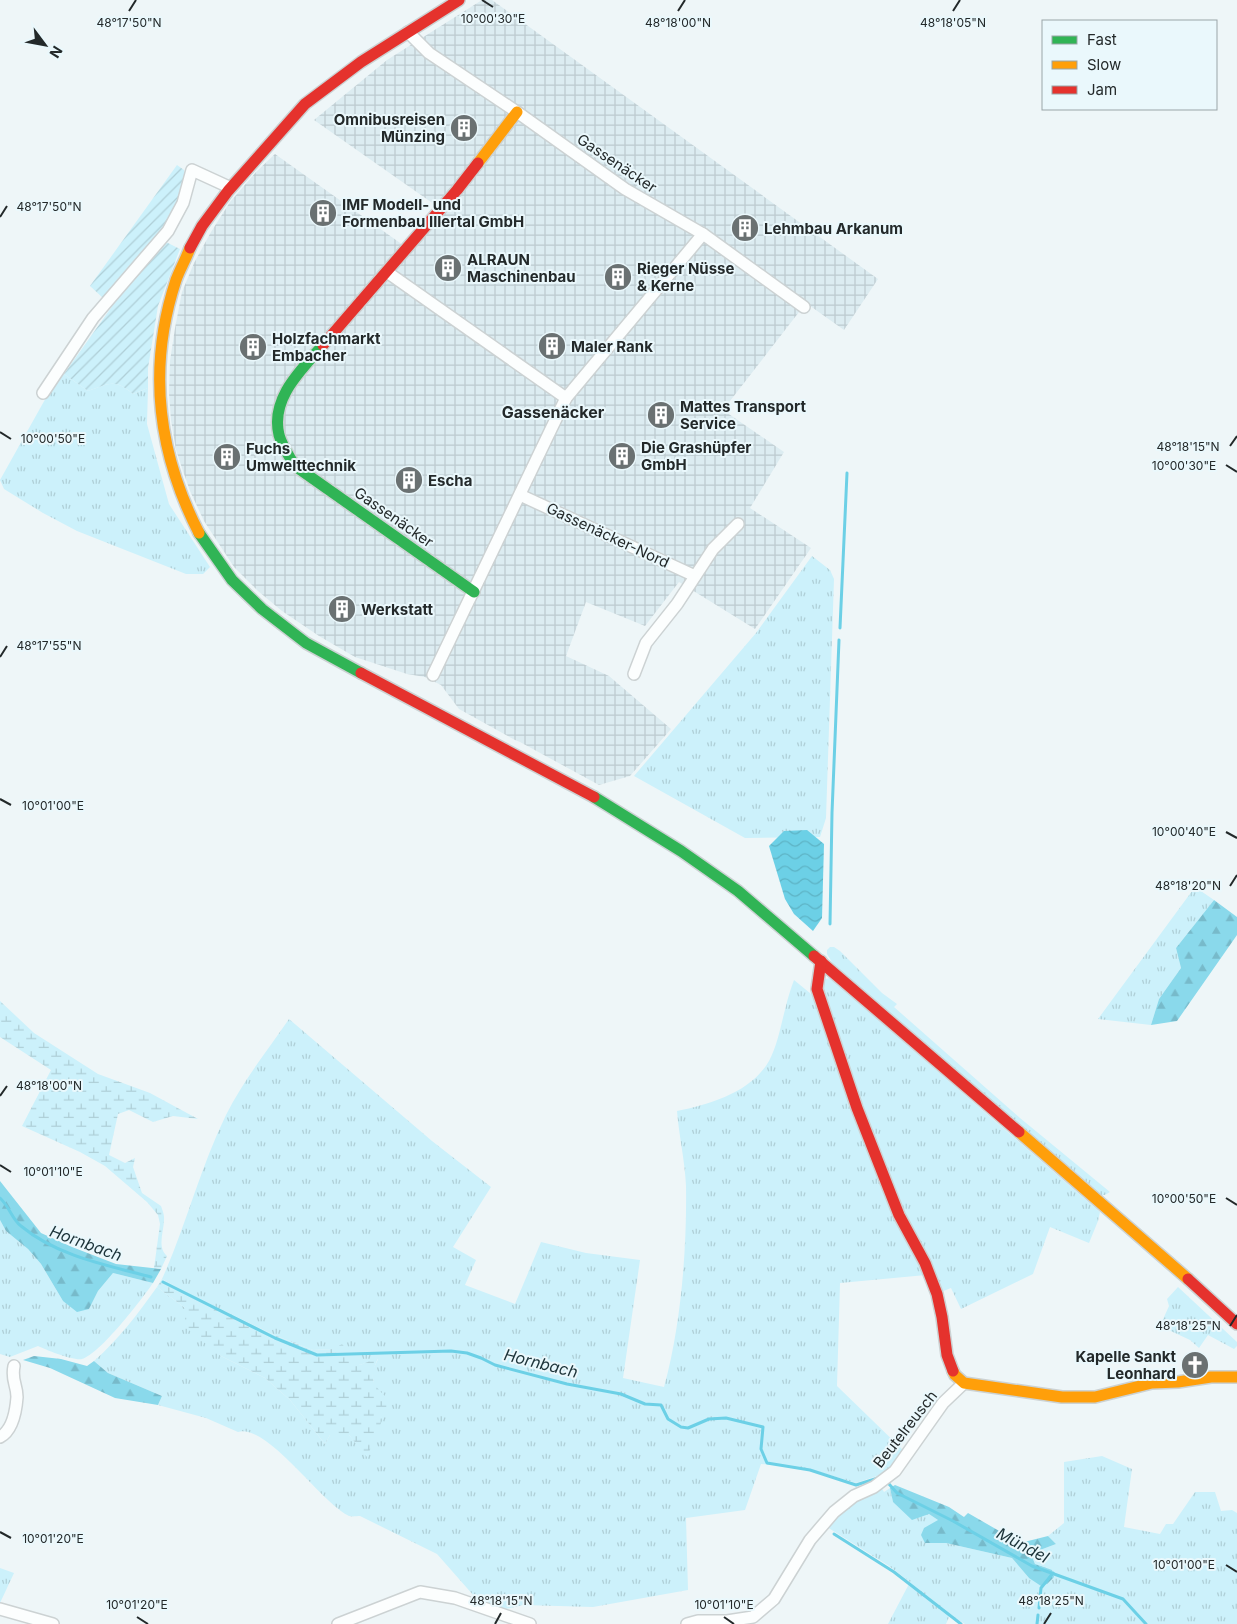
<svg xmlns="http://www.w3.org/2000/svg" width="1237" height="1624" viewBox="0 0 1237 1624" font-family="Inter,sans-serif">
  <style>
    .industrial { fill: url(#industrial-grid) }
    .grass { fill: url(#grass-tufts) }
    .forest { fill: url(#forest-firs) }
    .wetland { fill: url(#wetland-marsh) }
    .garden { fill: url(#garden-furrows) }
    .water { fill: url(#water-waves) }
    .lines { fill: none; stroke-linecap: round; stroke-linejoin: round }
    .stream { stroke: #6cd0e6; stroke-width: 3 }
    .street-casing { stroke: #ccd2d3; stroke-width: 14 }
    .fast-casing { stroke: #ccd2d3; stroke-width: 14 }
    .slow-casing { stroke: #ccd2d3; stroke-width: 14 }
    .jam-casing { stroke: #ccd2d3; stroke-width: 14 }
    .street { stroke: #fcfefe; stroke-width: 11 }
    .fast { stroke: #30b455; stroke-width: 11 }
    .slow { stroke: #ff9f0a; stroke-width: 11 }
    .jam { stroke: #e5322d; stroke-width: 11 }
    .ticks { fill: none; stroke: #23292a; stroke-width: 2 }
    .labels { text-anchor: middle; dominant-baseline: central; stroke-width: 4; stroke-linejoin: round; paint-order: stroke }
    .poi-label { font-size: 15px; font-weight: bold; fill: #23292a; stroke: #eaf8fc; text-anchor: start }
    .street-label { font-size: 15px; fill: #23292a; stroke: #eaf8fc }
    .neighbourhood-label { font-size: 16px; font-weight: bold; fill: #23292a; stroke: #eaf8fc }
    .water-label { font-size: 16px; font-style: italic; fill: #1c3339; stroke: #eaf8fc }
    .ticks-label { font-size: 12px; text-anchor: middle; fill: #23292a; stroke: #eaf8fc; stroke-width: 4; stroke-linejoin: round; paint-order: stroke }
  </style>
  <defs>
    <pattern id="industrial-grid" width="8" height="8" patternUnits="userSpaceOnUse" patternTransform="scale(1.25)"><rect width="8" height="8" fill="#dcecf1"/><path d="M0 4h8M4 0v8" fill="none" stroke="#bccacf"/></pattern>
    <pattern id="grass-tufts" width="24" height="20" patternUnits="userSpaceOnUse" patternTransform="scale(1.25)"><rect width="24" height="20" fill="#ccf1fb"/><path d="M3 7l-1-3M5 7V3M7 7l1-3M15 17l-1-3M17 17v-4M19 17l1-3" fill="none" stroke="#afcfd7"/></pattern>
    <pattern id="forest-firs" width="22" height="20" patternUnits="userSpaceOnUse" patternTransform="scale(1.25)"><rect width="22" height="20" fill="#8ad9eb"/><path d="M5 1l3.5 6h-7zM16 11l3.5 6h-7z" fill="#77baca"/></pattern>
    <pattern id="wetland-marsh" width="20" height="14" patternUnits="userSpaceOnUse" patternTransform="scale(1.25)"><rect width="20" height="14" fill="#ccf1fb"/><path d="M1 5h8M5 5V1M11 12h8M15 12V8" fill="none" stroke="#afcfd7"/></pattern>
    <pattern id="garden-furrows" width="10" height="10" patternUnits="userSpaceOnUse" patternTransform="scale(1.25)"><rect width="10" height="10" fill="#ccf1fb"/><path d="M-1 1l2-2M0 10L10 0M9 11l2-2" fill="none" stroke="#afcfd7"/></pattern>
    <pattern id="water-waves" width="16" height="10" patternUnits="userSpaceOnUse" patternTransform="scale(1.25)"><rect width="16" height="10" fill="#6cd0e6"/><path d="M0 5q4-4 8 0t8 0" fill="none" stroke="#5db3c5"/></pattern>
  </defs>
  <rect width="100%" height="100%" fill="#eef6f8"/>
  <polygon class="industrial" points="482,0 492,0 878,279 844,330 806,303 723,410 784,452 750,508 811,548 755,629 679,582 645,626 586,602 566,656 609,676 671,729 630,776 599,785 520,742 515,740 459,709 441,685 425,677 407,674 355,657 319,636 282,611 258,591 234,567 204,521 190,491 183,471 176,450 171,420 169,393 170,361 175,328 182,292 194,263 211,232 230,202 256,172 275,154 403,245 438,207 314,120 387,60"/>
  <g class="grass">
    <path d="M64,374L88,391C109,384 114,378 133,394L148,388L147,424L169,504L210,567L203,574H186L77,531L43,513L4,489L0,480L52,387Z"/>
    <polygon points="812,556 830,570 834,579 826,818 820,837 745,838 634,776 756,633"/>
    <polygon points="1195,887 1214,900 1176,948 1181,968 1159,999 1151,1025 1098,1019"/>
    <polygon points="830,947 834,947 840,951 882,993 897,1004 894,1007 1020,1118 1110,1192 1105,1195 1098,1195 833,964 827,954 827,950"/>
    <polygon points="830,978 1100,1212 1098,1221 1089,1243 1050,1227 1033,1274 961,1309 951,1288 941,1292 882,1161 822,989 825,979"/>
    <path d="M794,980L816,998L926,1275L840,1283L837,1386L905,1452L883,1476L880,1475L856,1483L810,1469L761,1464L745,1510L686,1518L688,1590L593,1607L523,1605L501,1610L474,1596L437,1554L360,1516C357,1516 352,1517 349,1516C322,1504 267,1423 238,1432L206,1418L158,1405L162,1396L108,1373L94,1361C119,1339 137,1315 157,1287L185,1308L221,1356L265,1378L290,1400L325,1444L330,1435H349L367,1456L374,1384L372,1372L378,1359L360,1365L334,1349L313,1350L274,1335L185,1292L162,1279C186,1226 200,1168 226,1115C243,1081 267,1051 289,1019L432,1141L491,1187L453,1247L476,1260L465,1285L515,1304L541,1242L586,1253L640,1260L623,1378L664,1387C681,1326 687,1249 686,1186C685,1161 679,1136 677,1111C711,1104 751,1092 769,1061C778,1044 781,1024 786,1006C788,997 791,988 794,980Z"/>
    <path d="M0,1220L6,1231L28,1249L41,1264L63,1301L89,1309L98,1291L113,1273L153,1283C142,1299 100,1354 82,1359C74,1361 46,1350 38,1346L10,1357L0,1354Z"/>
    <polygon points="1178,1287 1237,1342 1237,1346 1234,1349 1208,1335 1199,1348 1190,1340 1160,1326 1169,1306 1167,1299"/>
    <polygon points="1102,1456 1132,1469 1124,1527 1160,1534 1166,1524 1173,1524 1195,1492 1215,1492 1221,1511 1232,1510 1237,1513 1237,1624 965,1624 950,1615 946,1624 888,1624 910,1582 889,1566 827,1527 851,1503 881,1487 884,1492 890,1488 893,1502 929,1514 938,1520 925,1543 946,1543 1012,1558 1029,1578 1035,1564 1033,1558 1040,1550 1056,1544 1048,1536 1064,1523 1064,1462"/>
    <polygon points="0,1568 14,1573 0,1603"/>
  </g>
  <g class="forest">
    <polygon points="1214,900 1237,917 1237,935 1177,1021 1151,1025 1159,999 1181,968 1176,948"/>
    <polygon points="0,1181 41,1233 72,1247 116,1264 161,1269 153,1283 113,1273 98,1291 89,1309 77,1312 63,1301 41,1264 28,1249 6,1231 0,1220"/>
    <polygon points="34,1356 61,1359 87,1366 94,1361 108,1373 162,1396 158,1405 115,1398 50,1368 23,1360"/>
    <polygon points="895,1485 949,1507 964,1517 968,1513 1020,1543 1048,1536 1056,1544 1040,1550 1033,1559 1035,1564 1052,1570 1054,1577 1047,1584 1041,1586 1029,1578 1012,1558 946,1543 925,1543 921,1535 924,1528 938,1520 929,1514 912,1520 893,1502 890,1488"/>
  </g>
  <g class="wetland">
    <path d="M0,1001L34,1033L98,1074L150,1093L198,1119L173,1116L153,1122L129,1110L118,1114L109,1155L125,1163L135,1158L133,1167L142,1193L161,1206C162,1209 164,1214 164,1217C165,1229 156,1247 167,1256L161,1269L154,1268L160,1224L158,1215L147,1202L105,1166L80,1152L22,1126L51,1070L0,1037Z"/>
    <path d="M162,1279L185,1292L274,1335L313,1350L333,1349L342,1344L360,1365L378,1358C368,1382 373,1384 390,1401L367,1457L349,1435H330L325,1444L290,1400L265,1378L221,1356L185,1327V1308L157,1287Z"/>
  </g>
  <g class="garden">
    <polygon points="177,165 184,170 185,174 181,191 173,214 146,251 103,298 90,286"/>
    <path d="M166,242L180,249L158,306L148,368V388L133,394C114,378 109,384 88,391L64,374L118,298Z"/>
  </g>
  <polygon class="water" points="807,830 824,844 822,918 813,931 794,914 785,899 769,846 784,831"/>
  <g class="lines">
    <g class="stream">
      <polyline points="840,628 847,473"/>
      <polyline points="830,924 832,813 839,640"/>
      <path d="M0,1198C9,1206 12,1219 21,1226C57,1256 106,1265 151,1277"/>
      <polyline points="163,1282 275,1338 317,1355 451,1351 467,1353 481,1358 495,1365 567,1384 621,1394 645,1404 661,1405 668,1419 681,1427 688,1428 709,1419 726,1418 763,1427 761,1449 767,1463 810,1470 856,1485 878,1478"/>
      <polyline points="889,1484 897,1493 953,1521 1032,1566 1123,1599 1146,1624"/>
      <polyline points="834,1534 894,1572 961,1624"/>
      <polyline points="1039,1608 1041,1588 1053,1573"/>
      <polyline points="1037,1624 1038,1615"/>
    </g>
    <defs>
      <g id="street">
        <polyline points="408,32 429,53 517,112 625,189 703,234 804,307"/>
        <polyline points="387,272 566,398"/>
        <polyline points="43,393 93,318 168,231 183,203 192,170 229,187"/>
        <polyline points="520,495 695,576"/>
        <polyline points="634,674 646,643 677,604 713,549 738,524"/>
        <polyline points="433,675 566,398 703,234"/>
        <path d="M0,1437C13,1430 16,1411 17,1397C17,1384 11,1381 14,1366"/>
        <polyline points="0,1609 53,1624"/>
        <polyline points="338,1624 420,1592 455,1598 530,1624"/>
        <polyline points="687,1624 698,1621 727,1621 753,1617 774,1599 810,1540 834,1512 854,1496 874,1487 895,1471 943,1403 964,1383"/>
      </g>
      <g id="fast">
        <path d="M323,345C302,369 270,398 279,435C282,446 289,456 295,466L474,592"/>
        <polyline points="199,533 232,580 262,609 306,643 361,673"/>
        <polyline points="594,797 681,851 738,891 814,956"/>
      </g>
      <g id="slow">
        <polyline points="478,163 517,112"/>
        <path d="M190,248C186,259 180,269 176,280C147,368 157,451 199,533"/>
        <polyline points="1019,1132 1188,1279"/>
        <polyline points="953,1371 955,1375 964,1383 1062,1397 1095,1397 1152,1383 1178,1382 1211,1377 1237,1377"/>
      </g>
      <g id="jam">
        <polyline points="190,248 202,226 228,191 305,104 361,62 459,0"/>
        <polyline points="323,345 457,190 478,163"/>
        <polyline points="361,673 594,797"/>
        <polyline points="814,956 1019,1132"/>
        <polyline points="821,961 817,989 857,1108 899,1215 925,1263 937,1294 942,1317 947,1355 953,1371"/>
        <polyline points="1188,1279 1237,1324"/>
      </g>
    </defs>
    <use href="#street" class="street-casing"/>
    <use href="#fast" class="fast-casing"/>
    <use href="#slow" class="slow-casing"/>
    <use href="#jam" class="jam-casing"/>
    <use href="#street" class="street"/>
    <use href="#fast" class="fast"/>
    <use href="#slow" class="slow"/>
    <use href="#jam" class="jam"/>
  </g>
  <path class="ticks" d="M482,0L493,7M129,11L136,0M678,11L685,0M953,11L960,0M0,217L7,206M0,432L11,439M1230,446L1237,436M1226,465L1237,472M0,657L7,646M0,799L11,805M1226,832L1237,838M1230,886L1237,875M0,1096L7,1086M0,1165L11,1172M1226,1198L1237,1205M1230,1326L1237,1315M0,1532L11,1538M1226,1565L1237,1572M137,1617L148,1624M724,1617L734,1624M495,1624L501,1613M1044,1624L1051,1613"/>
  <defs>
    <symbol id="building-disc" viewBox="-11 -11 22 22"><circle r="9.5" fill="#6a7172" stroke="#eaf8fc"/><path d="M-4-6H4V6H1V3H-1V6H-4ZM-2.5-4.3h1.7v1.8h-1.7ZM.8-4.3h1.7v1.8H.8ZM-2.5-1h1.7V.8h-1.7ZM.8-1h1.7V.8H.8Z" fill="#fff"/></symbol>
    <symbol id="church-disc" viewBox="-11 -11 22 22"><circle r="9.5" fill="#6a7172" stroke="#eaf8fc"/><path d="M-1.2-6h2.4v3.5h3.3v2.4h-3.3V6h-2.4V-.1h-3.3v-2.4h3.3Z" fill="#fff"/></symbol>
  </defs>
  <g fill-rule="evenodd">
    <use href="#building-disc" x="448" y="112" width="32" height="32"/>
    <use href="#building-disc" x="307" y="197" width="32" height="32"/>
    <use href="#building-disc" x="729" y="212" width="32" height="32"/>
    <use href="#building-disc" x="432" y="252" width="32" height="32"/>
    <use href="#building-disc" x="602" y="261" width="32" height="32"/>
    <use href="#building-disc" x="536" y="330" width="32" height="32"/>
    <use href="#building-disc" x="237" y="331" width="32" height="32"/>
    <use href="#building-disc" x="645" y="399" width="32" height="32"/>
    <use href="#building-disc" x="606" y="440" width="32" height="32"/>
    <use href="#building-disc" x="211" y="441" width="32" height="32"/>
    <use href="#building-disc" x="393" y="464" width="32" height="32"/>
    <use href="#building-disc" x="326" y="593" width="32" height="32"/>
    <use href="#church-disc" x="1179" y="1349" width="32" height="32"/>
  </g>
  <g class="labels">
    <g class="poi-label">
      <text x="445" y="119" text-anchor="end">Omnibusreisen<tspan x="445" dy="17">Münzing</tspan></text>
      <text x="342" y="204">IMF Modell- und<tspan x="342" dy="17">Formenbau Illertal GmbH</tspan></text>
      <text x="764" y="228">Lehmbau Arkanum</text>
      <text x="467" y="259">ALRAUN<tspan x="467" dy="17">Maschinenbau</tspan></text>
      <text x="637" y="268">Rieger Nüsse<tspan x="637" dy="17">&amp; Kerne</tspan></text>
      <text x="272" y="338">Holzfachmarkt<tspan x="272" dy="17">Embacher</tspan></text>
      <text x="571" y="346">Maler Rank</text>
      <text x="680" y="406">Mattes Transport<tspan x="680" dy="17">Service</tspan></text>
      <text x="641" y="447">Die Grashüpfer<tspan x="641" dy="17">GmbH</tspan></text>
      <text x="246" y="448">Fuchs<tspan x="246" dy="17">Umwelttechnik</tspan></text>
      <text x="428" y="480">Escha</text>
      <text x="361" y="609">Werkstatt</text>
      <text x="1176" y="1356" text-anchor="end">Kapelle Sankt<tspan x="1176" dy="17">Leonhard</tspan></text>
    </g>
    <g class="street-label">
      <text transform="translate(617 163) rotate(34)">Gassenäcker</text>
      <text transform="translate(394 517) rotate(35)">Gassenäcker</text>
      <text transform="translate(608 535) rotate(25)">Gassenäcker-Nord</text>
      <text transform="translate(905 1429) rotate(-52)">Beutelreusch</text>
    </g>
    <g class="neighbourhood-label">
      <text x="553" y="412">Gassenäcker</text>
    </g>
    <g class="water-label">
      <text transform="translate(86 1243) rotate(20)">Hornbach</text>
      <text transform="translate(541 1363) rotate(14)">Hornbach</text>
      <text transform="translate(1023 1545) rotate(28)">Mündel</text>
    </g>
  </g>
  <g class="ticks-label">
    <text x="493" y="23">10°00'30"E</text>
    <text x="129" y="27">48°17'50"N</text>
    <text x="678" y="27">48°18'00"N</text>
    <text x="953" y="27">48°18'05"N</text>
    <text x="49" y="211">48°17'50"N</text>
    <text x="53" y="443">10°00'50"E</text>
    <text x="1188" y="451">48°18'15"N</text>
    <text x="1184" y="470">10°00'30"E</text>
    <text x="49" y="650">48°17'55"N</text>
    <text x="53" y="810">10°01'00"E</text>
    <text x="1184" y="836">10°00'40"E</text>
    <text x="1188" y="890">48°18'20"N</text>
    <text x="49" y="1090">48°18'00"N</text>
    <text x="53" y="1176">10°01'10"E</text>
    <text x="1184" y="1203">10°00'50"E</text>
    <text x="1188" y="1330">48°18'25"N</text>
    <text x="53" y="1543">10°01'20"E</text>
    <text x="1184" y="1569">10°01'00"E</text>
    <text x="501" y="1605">48°18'15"N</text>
    <text x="1051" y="1605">48°18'25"N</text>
    <text x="137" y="1609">10°01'20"E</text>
    <text x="724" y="1609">10°01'10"E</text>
  </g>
  <rect x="1042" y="20" width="175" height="90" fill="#eaf8fc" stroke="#9aa5a8"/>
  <rect x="1052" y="36" width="25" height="8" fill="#30b455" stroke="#9aa5a8"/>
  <text x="1087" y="45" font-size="15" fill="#23292a">Fast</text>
  <rect x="1052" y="61" width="25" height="8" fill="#ff9f0a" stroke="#9aa5a8"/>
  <text x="1087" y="70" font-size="15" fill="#23292a">Slow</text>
  <rect x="1052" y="86" width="25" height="8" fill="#e5322d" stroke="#9aa5a8"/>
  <text x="1087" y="95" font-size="15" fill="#23292a">Jam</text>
  <g transform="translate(45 45) rotate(122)" stroke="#eaf8fc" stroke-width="4" paint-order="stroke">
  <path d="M0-4L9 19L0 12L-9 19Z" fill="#23292a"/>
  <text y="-8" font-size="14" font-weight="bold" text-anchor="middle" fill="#23292a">N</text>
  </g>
</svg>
